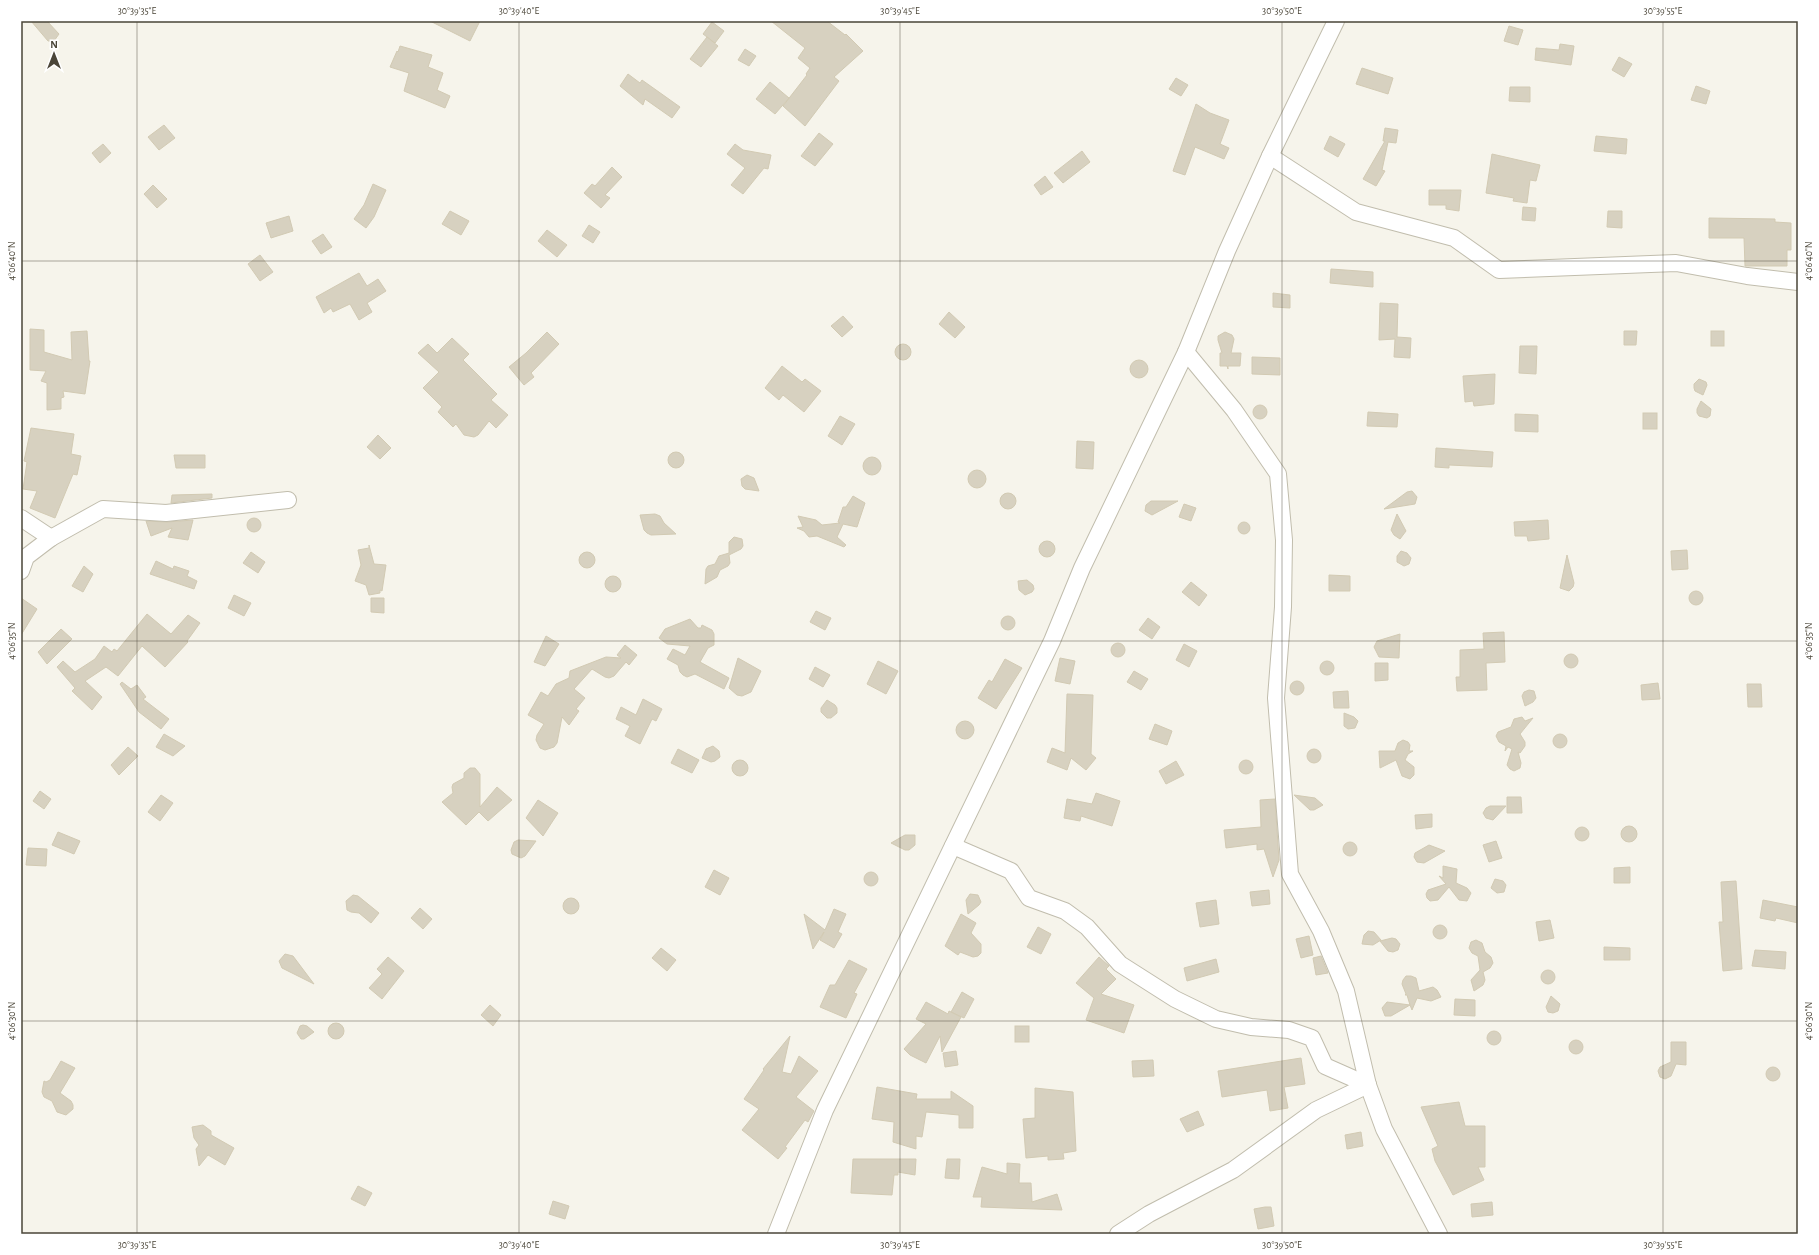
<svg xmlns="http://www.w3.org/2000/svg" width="1819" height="1255" viewBox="0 0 1819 1255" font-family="'Alegreya Sans',sans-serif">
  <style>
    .building { fill: #d7d1c0; stroke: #d2cab3 }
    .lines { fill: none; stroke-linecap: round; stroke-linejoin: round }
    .minor-casing { stroke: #c1bdad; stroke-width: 18 }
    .minor { stroke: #fff; stroke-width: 16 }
    .ticks { fill: none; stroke: #4a4538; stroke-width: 1; stroke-opacity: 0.45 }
    .neatline { fill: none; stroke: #4a4538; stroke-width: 1.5 }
    .ticks-label { font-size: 10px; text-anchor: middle; fill: #4a4538 }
  </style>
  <rect width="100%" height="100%" fill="#f6f4eb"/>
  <g class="building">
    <polygon points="31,21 47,21 59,34 54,41 48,41"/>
    <polygon points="430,21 480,21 470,41"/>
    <polygon points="771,21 827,21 845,35 846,34 863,51 834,77 839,81 805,126 783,106 807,75 806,74 810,68 798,58 805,48"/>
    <polygon points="712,22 724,31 715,43 703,34"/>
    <polygon points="1509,26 1523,30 1518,45 1504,41"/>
    <polygon points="707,37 718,46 701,67 690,59"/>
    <polygon points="1560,44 1574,46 1571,65 1535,60 1536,48 1559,50"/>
    <polygon points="400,46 432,55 428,67 443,73 437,90 450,96 445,108 404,91 409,73 390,67 397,51 398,52"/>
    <polygon points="745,49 756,56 749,66 738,60"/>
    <polygon points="1619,57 1632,64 1624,77 1612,70"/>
    <polygon points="1362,68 1393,78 1388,94 1356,84"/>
    <polygon points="628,74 640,83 642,80 680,107 672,118 645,99 643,105 620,86"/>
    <polygon points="1176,78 1188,85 1181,96 1169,89"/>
    <polygon points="770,82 789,98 775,114 756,99"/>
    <polygon points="1696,86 1710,91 1706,104 1691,100"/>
    <polygon points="1510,87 1530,87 1530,102 1509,101"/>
    <polygon points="1196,104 1210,113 1229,120 1220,144 1229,148 1224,159 1195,147 1185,175 1173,171"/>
    <polygon points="164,125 175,138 159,150 148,137"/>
    <polygon points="1385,128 1398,130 1396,143 1388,142 1382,170 1385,171 1376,186 1363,179 1385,141 1383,141"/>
    <polygon points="819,133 833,144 815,166 801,156"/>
    <polygon points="1330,136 1345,144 1338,157 1324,149"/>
    <polygon points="1596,136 1627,139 1626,154 1594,151"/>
    <polygon points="103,144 111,153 100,163 92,153"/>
    <polygon points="735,144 743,150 771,155 768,169 764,168 743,194 731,185 745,168 727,154"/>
    <polygon points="1082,151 1090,162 1063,183 1054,173"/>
    <polygon points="1492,154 1540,165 1536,181 1530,180 1527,203 1513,201 1514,198 1486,193"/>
    <polygon points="612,167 622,177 605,195 610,198 601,208 584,193 592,184 595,186"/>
    <polygon points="1045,176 1053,187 1041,195 1034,185"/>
    <polygon points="373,184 386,190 374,217 366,228 354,219 364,205"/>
    <polygon points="153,185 167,199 157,208 144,194"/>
    <polygon points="1429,190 1461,190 1459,211 1446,209 1446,205 1429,205"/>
    <polygon points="1523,207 1536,208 1535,221 1522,220"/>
    <polygon points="450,211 469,221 461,235 442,224"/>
    <polygon points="1608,211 1622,211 1622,228 1607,227"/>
    <polygon points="289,216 293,231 271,238 266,223"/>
    <polygon points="1709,218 1775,219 1775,222 1791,223 1791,250 1787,250 1787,266 1745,266 1744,238 1709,238"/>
    <polygon points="589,225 600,232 593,243 582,236"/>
    <polygon points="547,230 567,245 557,257 538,241"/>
    <polygon points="323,234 332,247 321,254 312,241"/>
    <polygon points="260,255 273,272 260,281 248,264"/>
    <polygon points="1331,269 1373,272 1373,287 1330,283"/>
    <polygon points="359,273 367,286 378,279 386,291 367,303 372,312 359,320 350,304 333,312 331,308 324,313 316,297"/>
    <polygon points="1273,293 1290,295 1290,308 1273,307"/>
    <polygon points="1380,303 1398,304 1397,337 1411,338 1410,358 1394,357 1395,339 1379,340"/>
    <polygon points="949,312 965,327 955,338 939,324"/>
    <polygon points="843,316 853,327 842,337 831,326"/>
    <polygon points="30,329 44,330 44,352 72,360 71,332 87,331 89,361 90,361 85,394 63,391 64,397 61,398 61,409 47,410 47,383 41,381 46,371 30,370"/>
    <polygon points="1624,331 1637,331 1636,345 1624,345"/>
    <rect x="1711" y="331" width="13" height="15"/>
    <polygon points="547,332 559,344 531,373 534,377 524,385 509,367 526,353"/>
    <polygon points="1225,332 1232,335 1234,339 1231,353 1241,353 1240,366 1228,366 1228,369 1227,366 1220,366 1220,353 1222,353 1218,340 1218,336"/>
    <polygon points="452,338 469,354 463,360 497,394 491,400 508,415 496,428 489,421 478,435 474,437 464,435 456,424 453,427 438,412 442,407 423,388 439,372 418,353 428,344 437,353"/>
    <circle cx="903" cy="352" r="8"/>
    <polygon points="1520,346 1537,346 1536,374 1519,373"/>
    <polygon points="1252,357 1280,358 1280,375 1252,374"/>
    <circle cx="1139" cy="369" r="9"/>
    <polygon points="782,366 802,382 805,379 821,391 804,412 783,395 779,400 765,388"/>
    <polygon points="1495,374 1494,404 1474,406 1473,401 1465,402 1463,376"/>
    <polygon points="1699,379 1706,382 1707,385 1703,395 1695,391 1694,388 1694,384"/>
    <polygon points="1701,401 1711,409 1710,416 1707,418 1699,416 1697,413 1697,409"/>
    <circle cx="1260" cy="412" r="7"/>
    <polygon points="1368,412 1398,414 1397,427 1367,426"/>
    <rect x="1643" y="413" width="14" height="16"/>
    <polygon points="1515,414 1538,415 1538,432 1515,431"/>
    <polygon points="840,416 855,424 842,445 828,436"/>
    <polygon points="31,428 74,434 71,454 81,456 77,475 73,474 55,518 30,508 37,491 23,489 27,462 24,461"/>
    <polygon points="378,435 391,448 380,459 367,447"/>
    <polygon points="1077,441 1094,442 1093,469 1076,468"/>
    <polygon points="1436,448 1493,452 1492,467 1449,465 1449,468 1435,467"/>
    <circle cx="676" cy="460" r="8"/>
    <polygon points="174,455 205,455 205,468 176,468"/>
    <circle cx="872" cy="466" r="9"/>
    <circle cx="977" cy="479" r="9"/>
    <polygon points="747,475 754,478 759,491 745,489 742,486 741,479"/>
    <polygon points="1412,491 1417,497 1415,504 1384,509 1407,492"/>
    <circle cx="1008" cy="501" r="8"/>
    <polygon points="212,494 212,498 171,503 172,495"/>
    <polygon points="853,496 865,503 857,527 843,524 837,537 846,545 844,547 817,536 809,537 804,531 797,528 803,527 798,516 816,520 822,525 840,523 838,522 843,507 846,507"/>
    <polygon points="1151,501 1178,501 1152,515 1145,511 1146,505"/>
    <polygon points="1184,504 1196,508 1191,521 1179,517"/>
    <polygon points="655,514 660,516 664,523 676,534 651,535 647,533 644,530 640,515"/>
    <polygon points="1397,514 1406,531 1400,539 1394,535 1391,530"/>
    <circle cx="254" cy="525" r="7"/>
    <polygon points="193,520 188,540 168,537 172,528 151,536 146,521 167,522"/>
    <polygon points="1548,520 1549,539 1528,541 1527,536 1515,536 1514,522"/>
    <circle cx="1244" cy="528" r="6"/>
    <polygon points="734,537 742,539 743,546 741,549 729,555 730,563 728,566 720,570 717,577 705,584 706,569 708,566 715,564 719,556 729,553 729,542"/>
    <circle cx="1047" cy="549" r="8"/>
    <polygon points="369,545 374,564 386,565 382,591 380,590 380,593 369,595 366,585 355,581 361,565 358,550 369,548"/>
    <polygon points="1687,550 1688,569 1672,570 1671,551"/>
    <polygon points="1401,551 1407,553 1411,558 1409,564 1404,566 1397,562 1397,556"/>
    <polygon points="251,552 265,562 258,573 243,563"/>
    <circle cx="587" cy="560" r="8"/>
    <polygon points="1567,555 1574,583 1573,587 1569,591 1560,588"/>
    <polygon points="156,561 173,569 174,566 189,571 187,576 197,581 194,589 150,574"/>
    <polygon points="84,566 93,574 83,592 72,586"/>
    <polygon points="1329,575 1350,576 1350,591 1329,591"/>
    <circle cx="613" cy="584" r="8"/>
    <polygon points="1027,580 1033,585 1034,589 1032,592 1025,595 1019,590 1018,581"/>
    <polygon points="1191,582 1207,595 1199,606 1182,592"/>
    <circle cx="1696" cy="598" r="7"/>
    <polygon points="234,595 251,603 244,616 228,608"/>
    <polygon points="21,598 37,609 21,635"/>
    <polygon points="371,598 384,598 384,613 371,612"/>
    <polygon points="816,611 831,618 825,630 810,622"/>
    <polygon points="147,614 171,634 188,615 200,623 187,641 188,642 165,667 142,646 118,676 106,667 85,681 102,697 92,710 72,691 75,688 57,667 63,661 75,672 95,659 104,646 112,652 114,649 117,651"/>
    <circle cx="1008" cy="623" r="7"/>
    <polygon points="1148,618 1160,627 1152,639 1139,630"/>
    <polygon points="690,619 698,628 701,628 702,625 712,630 714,634 714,645 708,648 700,662 729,678 724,689 695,674 687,677 683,675 680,672 678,665 667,659 673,649 685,655 690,646 667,644 659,638 665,629"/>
    <polygon points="61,629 72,639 47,664 38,652"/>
    <polygon points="1504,632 1505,662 1486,663 1487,690 1457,691 1456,677 1460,677 1460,650 1484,649 1483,633"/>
    <polygon points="1400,634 1399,658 1379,657 1374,647 1377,641"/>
    <polygon points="546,636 559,644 545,666 534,662"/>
    <circle cx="1118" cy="650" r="7"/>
    <polygon points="1184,644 1197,651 1189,667 1176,660"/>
    <polygon points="625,645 637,655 629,665 626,662 614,676 609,678 605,677 592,669 574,689 585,698 576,709 579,711 569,725 562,717 557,743 554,747 545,750 540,748 536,740 537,735 544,724 528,715 541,692 548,696 556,684 569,678 570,671 606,657 621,658 617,655"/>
    <circle cx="1571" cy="661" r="7"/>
    <polygon points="738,658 761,671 751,692 742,696 737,695 729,688"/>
    <polygon points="1060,658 1075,661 1070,684 1055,681"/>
    <polygon points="1005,659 1022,668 996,709 978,698 989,680 992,682"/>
    <circle cx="1327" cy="668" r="7"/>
    <polygon points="878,661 898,671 886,694 867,684"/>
    <polygon points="1375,663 1388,663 1388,680 1375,681"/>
    <polygon points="815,667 830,675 823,687 809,679"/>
    <polygon points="1134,671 1148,679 1141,690 1127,682"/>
    <circle cx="1297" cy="688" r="7"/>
    <polygon points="122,682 131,689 137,685 146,697 143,699 169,719 161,729 139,712 120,684"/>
    <polygon points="1658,683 1660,699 1642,700 1641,685"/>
    <polygon points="1747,684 1761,684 1762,707 1748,707"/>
    <polygon points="1529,690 1534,691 1536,698 1533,702 1525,706 1522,696 1524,692"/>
    <polygon points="1348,691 1349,708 1334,708 1333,692"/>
    <polygon points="1067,694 1093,695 1091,754 1096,758 1086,770 1071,758 1067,770 1047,762 1052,748 1065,753"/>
    <polygon points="643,699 662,709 656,721 652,719 640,744 625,736 630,726 616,719 621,707 636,715"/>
    <polygon points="827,700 835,705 837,708 837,713 831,718 827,718 821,712 821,708"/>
    <polygon points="1344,713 1354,717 1358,721 1355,728 1348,729 1344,726"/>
    <polygon points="1522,717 1525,721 1533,718 1520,734 1525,742 1525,746 1520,753 1518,752 1521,763 1520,768 1514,771 1510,769 1507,765 1512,749 1508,747 1505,751 1506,746 1499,742 1496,736 1498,732 1511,727 1514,719"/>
    <circle cx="965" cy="730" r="9"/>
    <polygon points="1155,724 1172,731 1167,745 1149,739"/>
    <circle cx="1560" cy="741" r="7"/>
    <polygon points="164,734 185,746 173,756 156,747"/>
    <polygon points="1403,740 1408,742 1410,745 1409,751 1413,751 1408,754 1405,760 1414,767 1414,775 1410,779 1402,776 1396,760 1380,768 1379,751 1395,751 1398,743"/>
    <polygon points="713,746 719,751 720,757 715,761 711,762 702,758 706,749"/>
    <polygon points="128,747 138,756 119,775 111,765"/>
    <polygon points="678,749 699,760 692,773 671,763"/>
    <circle cx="1314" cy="756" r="7"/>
    <circle cx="1246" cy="767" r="7"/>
    <circle cx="740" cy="768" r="8"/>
    <polygon points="1176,761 1184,775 1166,784 1159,771"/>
    <polygon points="470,768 475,768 480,774 480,807 497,787 512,800 488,821 479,812 466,825 442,802 453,793 452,787 453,784 464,778 464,773"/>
    <polygon points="40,791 51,799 44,809 33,801"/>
    <polygon points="1096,793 1120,801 1112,826 1081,816 1080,821 1064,818 1067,799 1092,804"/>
    <polygon points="161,795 173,803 160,821 148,812"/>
    <polygon points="1294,795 1315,798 1323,805 1314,810 1310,810"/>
    <polygon points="1507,797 1521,797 1522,813 1507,813"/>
    <polygon points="1275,799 1279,860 1273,877 1264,849 1257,850 1257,844 1226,848 1224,830 1261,827 1260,800"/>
    <polygon points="538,800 558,813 543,836 526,818"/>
    <polygon points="1490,806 1506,806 1493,820 1486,818 1483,813 1486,808"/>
    <polygon points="1432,814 1432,827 1416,829 1415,815"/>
    <circle cx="1629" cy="834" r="8"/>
    <circle cx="1582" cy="834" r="7"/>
    <polygon points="58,832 80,841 74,854 52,845"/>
    <polygon points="905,835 915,835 915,845 909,850 905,850 891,843"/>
    <polygon points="518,840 536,841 525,856 521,858 512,854 511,850 514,842"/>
    <polygon points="1496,841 1502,858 1489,862 1483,845"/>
    <circle cx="1350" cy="849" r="7"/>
    <polygon points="1429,845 1445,851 1424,863 1417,862 1414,857 1415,853"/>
    <polygon points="28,848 47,849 46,866 26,865"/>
    <polygon points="1443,866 1457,869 1456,883 1467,888 1471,893 1467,901 1459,900 1449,887 1438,900 1430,901 1427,898 1426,894 1428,890 1446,884 1439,876 1443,878"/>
    <polygon points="1630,867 1630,883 1614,883 1614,868"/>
    <polygon points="714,870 729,878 720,895 705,887"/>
    <circle cx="871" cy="879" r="7"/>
    <polygon points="1495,879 1503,881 1506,885 1504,892 1497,893 1491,888"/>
    <polygon points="1736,881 1742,969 1723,971 1719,922 1723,922 1721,882"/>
    <polygon points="1269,890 1270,904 1252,906 1250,892"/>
    <polygon points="970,894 978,895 981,902 979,905 968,914 966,900"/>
    <polygon points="353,895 358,896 379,913 371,923 359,913 351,912 347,910 346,901"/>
    <circle cx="571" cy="906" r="8"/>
    <polygon points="1216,900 1219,924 1200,927 1196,903"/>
    <polygon points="1763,900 1798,907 1798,923 1776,918 1775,921 1760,918"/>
    <polygon points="420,908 432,919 423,929 411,918"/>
    <polygon points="834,909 846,914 838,932 842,934 834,948 820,940 824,932 813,949 804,914 825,930"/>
    <polygon points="961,914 976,923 971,933 981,944 981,953 978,956 973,957 960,952 958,955 945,946"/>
    <polygon points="1550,920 1554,938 1539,941 1536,922"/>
    <circle cx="1440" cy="932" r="7"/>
    <polygon points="1038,927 1051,934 1041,954 1027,947"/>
    <polygon points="1368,931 1374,932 1381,940 1373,945 1362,944 1364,935"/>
    <polygon points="1309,936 1313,955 1301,958 1296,939"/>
    <polygon points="1392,938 1396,939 1400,944 1398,950 1393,952 1388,951 1380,941"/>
    <polygon points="1476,940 1482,943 1485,952 1491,957 1493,963 1490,968 1483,972 1485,980 1483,985 1474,991 1471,980 1480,970 1478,956 1472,953 1469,948 1471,942"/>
    <polygon points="1604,947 1630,948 1630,960 1604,960"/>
    <polygon points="661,948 676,960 667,971 652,958"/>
    <polygon points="1755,950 1786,952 1785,969 1752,966"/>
    <polygon points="285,954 293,956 314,984 282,968 279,961"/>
    <polygon points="1321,956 1328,973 1316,975 1313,958"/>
    <polygon points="388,957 404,971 382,999 369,988 382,974 377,969"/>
    <polygon points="1099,957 1109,966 1106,969 1116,979 1101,994 1134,1005 1124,1033 1086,1020 1094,998 1076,983"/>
    <polygon points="1216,959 1219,972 1187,981 1184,968"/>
    <polygon points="849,960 867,969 854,993 857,994 846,1018 820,1007 830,985 835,985"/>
    <circle cx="1548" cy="977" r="7"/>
    <polygon points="1406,976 1411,976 1416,978 1419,991 1433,987 1437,990 1441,997 1431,1001 1417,998 1412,1010 1410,1005 1391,1016 1385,1016 1382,1008 1387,1002 1410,1005 1407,995 1405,995 1406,994 1402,984 1403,980"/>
    <polygon points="962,992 974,999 964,1018 951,1012"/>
    <polygon points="1551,996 1560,1004 1558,1011 1553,1013 1548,1012 1546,1007"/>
    <polygon points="1455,999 1475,1000 1475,1016 1454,1015"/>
    <polygon points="926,1002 948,1014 949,1011 961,1017 942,1052 940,1036 926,1063 910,1055 904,1049 926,1024 916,1019"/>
    <polygon points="490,1005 501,1015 493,1026 481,1015"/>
    <circle cx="336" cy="1031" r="8"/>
    <polygon points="303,1025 307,1026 314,1032 304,1039 301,1039 297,1033 300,1026"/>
    <rect x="1015" y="1026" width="14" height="16"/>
    <circle cx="1494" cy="1038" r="7"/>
    <polygon points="790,1036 782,1072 791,1074 799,1056 818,1071 796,1097 814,1111 808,1122 805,1120 785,1147 787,1148 778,1159 742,1130 759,1109 744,1099 764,1070 763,1069"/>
    <circle cx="1576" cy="1047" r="7"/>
    <polygon points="1671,1042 1686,1042 1686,1065 1676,1064 1671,1076 1665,1079 1660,1077 1658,1071 1660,1067 1671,1062"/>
    <polygon points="956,1051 958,1065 945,1067 943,1053"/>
    <polygon points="1301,1058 1305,1084 1284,1087 1288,1108 1270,1111 1267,1090 1222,1097 1218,1071"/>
    <polygon points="1153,1060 1154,1076 1133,1077 1132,1061"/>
    <polygon points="61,1061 75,1068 60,1093 71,1101 73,1105 73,1109 66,1115 57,1112 52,1101 44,1097 42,1092 44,1081 46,1082 50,1080"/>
    <circle cx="1773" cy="1074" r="7"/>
    <polygon points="877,1087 917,1094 916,1099 951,1099 951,1091 973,1106 973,1128 959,1128 959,1115 926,1112 922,1137 916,1136 916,1149 893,1142 894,1122 872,1119"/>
    <polygon points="1035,1088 1073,1092 1076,1151 1063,1153 1064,1159 1048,1160 1048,1156 1026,1158 1023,1119 1035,1118"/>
    <polygon points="1459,1102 1465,1126 1485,1126 1485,1167 1478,1167 1484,1180 1453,1195 1435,1161 1432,1149 1438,1146 1421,1107"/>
    <polygon points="1198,1111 1204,1125 1187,1132 1180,1119"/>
    <polygon points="203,1125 211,1131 211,1135 234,1148 225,1165 208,1155 199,1166 196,1149 199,1145 194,1138 192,1127"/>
    <polygon points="1361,1132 1363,1146 1347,1149 1345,1135"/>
    <polygon points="853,1159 916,1159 915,1175 898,1172 898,1175 894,1175 892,1195 851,1193"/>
    <polygon points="947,1159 960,1159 959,1179 945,1178"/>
    <polygon points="1007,1163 1020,1164 1019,1183 1031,1183 1032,1202 1057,1194 1062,1210 981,1207 982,1197 973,1197 982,1167 1007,1174"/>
    <polygon points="358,1186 372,1193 365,1206 351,1199"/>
    <polygon points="553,1201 569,1206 565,1219 549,1214"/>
    <polygon points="1492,1202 1493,1215 1472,1217 1471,1204"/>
    <polygon points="1265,1207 1271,1207 1274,1226 1258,1229 1254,1209"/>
  </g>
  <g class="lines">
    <defs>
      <g id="minor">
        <polyline points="1270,156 1356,212 1454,238 1499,270 1676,263 1747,276 1798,282"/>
        <polyline points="1186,352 1234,410 1278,474 1284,540 1283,607 1276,698 1290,874 1321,931 1346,991 1368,1085 1384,1129 1439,1234"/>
        <polyline points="21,518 51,538"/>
        <polyline points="21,571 26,557 51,538 103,509 166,513 288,500"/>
        <polyline points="953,846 1011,871 1029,898 1065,911 1087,927 1120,964 1175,999 1216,1019 1251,1027 1289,1030 1312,1038 1325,1066 1368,1085"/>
        <polyline points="776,1234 825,1110 1052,641 1082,568 1186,352 1227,251 1270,156 1336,21"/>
        <polyline points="1118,1234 1149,1214 1233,1170 1316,1110 1368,1085"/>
      </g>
    </defs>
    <use href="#minor" class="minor-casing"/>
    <use href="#minor" class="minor"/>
  </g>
  <path class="ticks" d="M137,21V1234M519,21V1234M900,21V1234M1282,21V1234M1663,21V1234M21,261H1798M21,641H1798M21,1021H1798"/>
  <rect width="1819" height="1255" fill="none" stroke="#ffffff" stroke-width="44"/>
  <g transform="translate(54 54)" stroke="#ffffff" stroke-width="3" paint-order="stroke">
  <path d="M0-3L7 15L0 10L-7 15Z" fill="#4a4538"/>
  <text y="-6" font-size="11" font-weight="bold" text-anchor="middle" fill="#4a4538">N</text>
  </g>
  <rect x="22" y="22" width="1775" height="1211" class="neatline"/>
  <g class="ticks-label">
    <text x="137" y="14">30°39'35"E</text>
    <text x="519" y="14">30°39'40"E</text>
    <text x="900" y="14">30°39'45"E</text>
    <text x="1282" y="14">30°39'50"E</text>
    <text x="1663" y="14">30°39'55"E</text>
    <text transform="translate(11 261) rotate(-90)" y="4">4°06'40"N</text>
    <text transform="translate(1808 261) rotate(-90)" y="4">4°06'40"N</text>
    <text transform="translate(11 641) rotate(-90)" y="4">4°06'35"N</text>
    <text transform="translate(1808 641) rotate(-90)" y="4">4°06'35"N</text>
    <text transform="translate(11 1021) rotate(-90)" y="4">4°06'30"N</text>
    <text transform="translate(1808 1021) rotate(-90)" y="4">4°06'30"N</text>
    <text x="137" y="1248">30°39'35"E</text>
    <text x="519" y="1248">30°39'40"E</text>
    <text x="900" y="1248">30°39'45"E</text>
    <text x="1282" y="1248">30°39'50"E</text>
    <text x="1663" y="1248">30°39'55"E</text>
  </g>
</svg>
